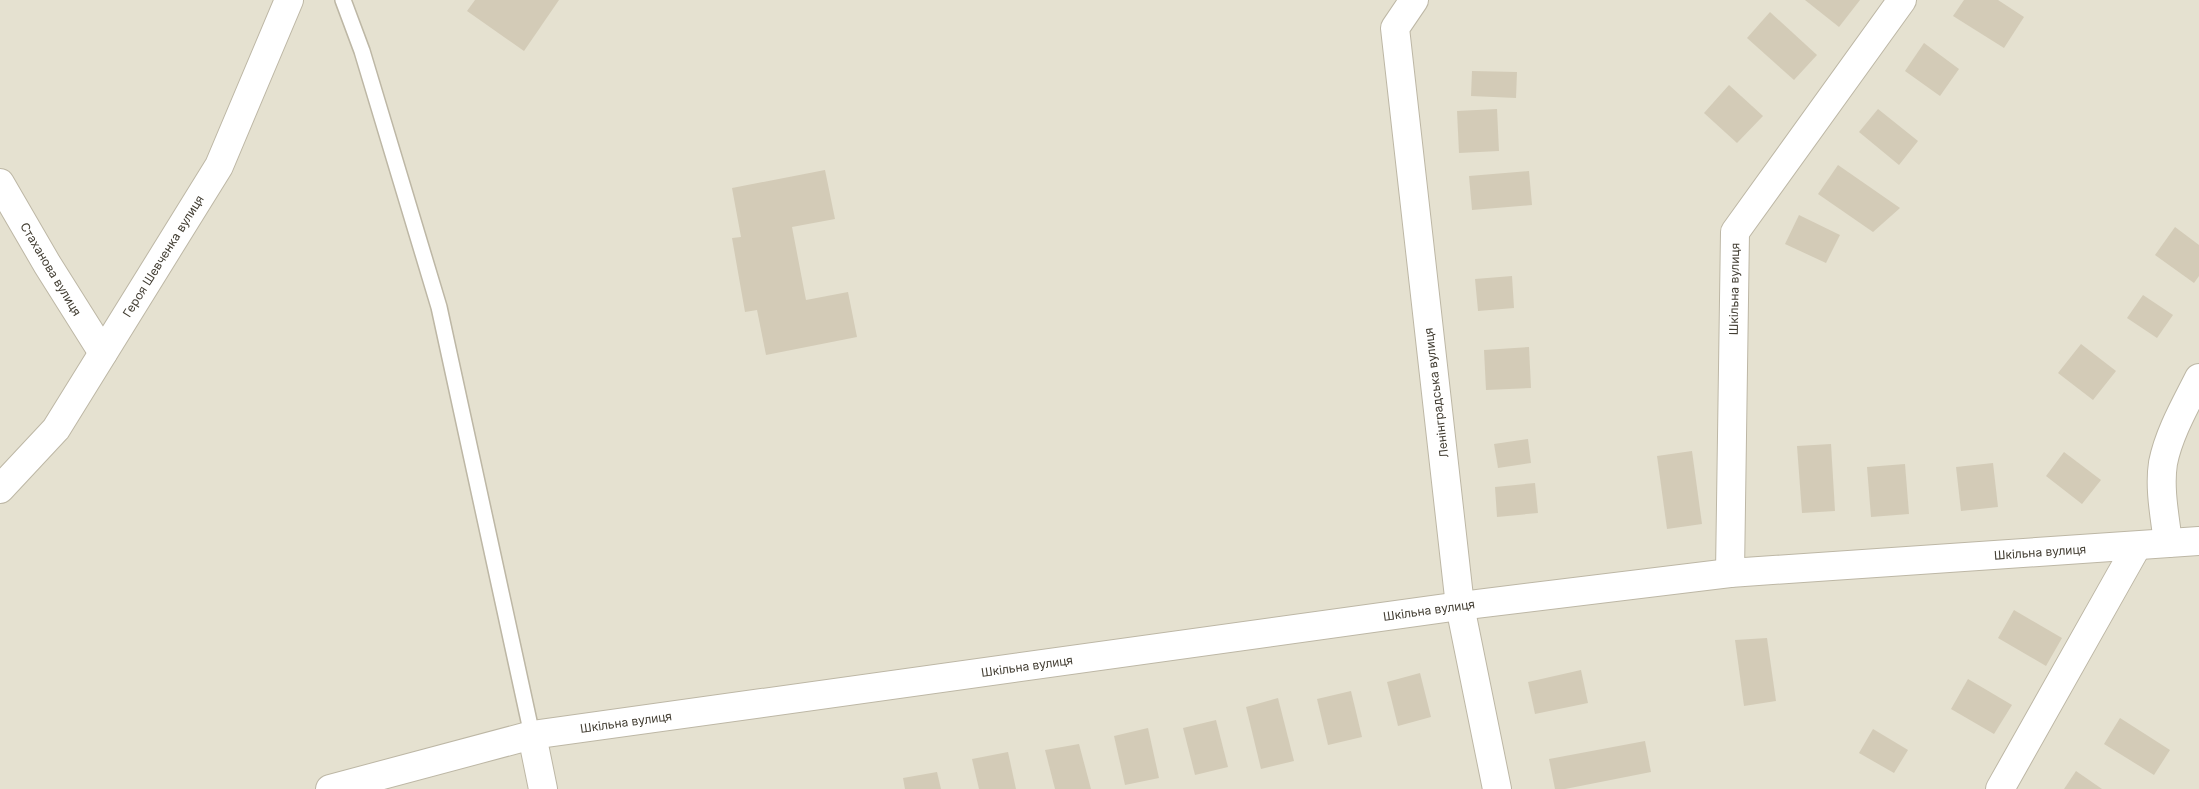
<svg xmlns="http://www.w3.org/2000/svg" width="2199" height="789" viewBox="0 0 2199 789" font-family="Inter,sans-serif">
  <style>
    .residential { fill: #e5e1d0 }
    .building { fill: #d3cbb7 }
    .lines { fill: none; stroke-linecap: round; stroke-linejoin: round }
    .lane-casing { stroke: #bdb7a5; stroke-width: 18 }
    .street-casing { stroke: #bdb7a5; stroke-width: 30 }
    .lane { stroke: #fff; stroke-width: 15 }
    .street { stroke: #fff; stroke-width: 28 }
    .labels { text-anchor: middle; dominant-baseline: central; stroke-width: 4; stroke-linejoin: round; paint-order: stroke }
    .street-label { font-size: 12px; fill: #433e33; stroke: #fff }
  </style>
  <rect width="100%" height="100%" fill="#f1efe2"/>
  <rect class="residential" x="0" y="0" width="2199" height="789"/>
  <g class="building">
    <polygon points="475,0 559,0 524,51 467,11"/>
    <polygon points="1805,0 1860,0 1839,27"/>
    <polygon points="1964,0 1998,0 2024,17 2004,48 1953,16"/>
    <polygon points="1770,12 1817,55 1794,80 1747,38"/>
    <polygon points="1924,43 1959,69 1940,96 1905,71"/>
    <polygon points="1472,71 1517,72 1516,98 1471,96"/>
    <polygon points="1729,85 1763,116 1737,143 1704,113"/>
    <polygon points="1497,109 1499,151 1459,153 1457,111"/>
    <polygon points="1878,109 1918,141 1899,165 1859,132"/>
    <polygon points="1838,165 1900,208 1873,232 1818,194"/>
    <polygon points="825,170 835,219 792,227 806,300 848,292 857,337 766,355 757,310 745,312 732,238 741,237 732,188"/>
    <polygon points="1529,171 1532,205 1472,210 1469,176"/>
    <polygon points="1799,215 1840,235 1826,263 1785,244"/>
    <polygon points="2175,227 2199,245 2199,276 2194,283 2155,255"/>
    <polygon points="1512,276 1514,308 1478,311 1475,279"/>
    <polygon points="2143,295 2173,315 2157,338 2127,318"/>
    <polygon points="2081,344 2116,371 2093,400 2058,373"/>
    <polygon points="1529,347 1531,388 1486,390 1484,350"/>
    <polygon points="1528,439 1531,463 1498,468 1494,444"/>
    <polygon points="1831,444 1835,511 1802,513 1797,446"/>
    <polygon points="1692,451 1702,524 1667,529 1657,456"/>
    <polygon points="2064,452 2101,480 2082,504 2046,476"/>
    <polygon points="1993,463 1998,507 1961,511 1956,467"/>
    <polygon points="1905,464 1909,514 1871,517 1867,467"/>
    <polygon points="1535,483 1538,513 1497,517 1495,487"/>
    <polygon points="2014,610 2062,638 2046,666 1998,638"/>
    <polygon points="1767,638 1776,701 1744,706 1735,640"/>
    <polygon points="1581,670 1588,703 1535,714 1528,682"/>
    <polygon points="1420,673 1431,717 1398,726 1387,682"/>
    <polygon points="1968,679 2012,705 1994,734 1951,709"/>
    <polygon points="1351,691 1362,737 1328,745 1317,699"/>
    <polygon points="1278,698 1294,761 1261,769 1246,707"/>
    <polygon points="2120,718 2170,750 2154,775 2104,744"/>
    <polygon points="1216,720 1228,767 1195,775 1183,728"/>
    <polygon points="1148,728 1159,778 1125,785 1114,736"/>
    <polygon points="1873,729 1908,750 1894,773 1859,753"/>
    <polygon points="1645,741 1651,772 1565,789 1555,789 1549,759"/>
    <polygon points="1079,744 1091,789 1055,789 1045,750"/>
    <polygon points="1008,752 1016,789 979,789 972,759"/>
    <polygon points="2076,771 2102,789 2064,789"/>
    <polygon points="937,772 941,789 905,789 903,778"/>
  </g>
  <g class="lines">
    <defs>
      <polyline id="lane" points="343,0 362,51 439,307 532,735"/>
      <g id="street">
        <polyline points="1414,0 1395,28 1460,606 1497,789"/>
        <polyline points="0,183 47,264 103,353"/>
        <polyline points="0,489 56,429 219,166 289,0"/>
        <path d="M2168,543C2165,517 2159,489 2163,463C2169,433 2186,404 2199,378"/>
        <polyline points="1730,573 1735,232 1902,0"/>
        <polyline points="532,735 543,789"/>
        <polyline points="330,789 532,735 1460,606 1730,573 2199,541"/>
        <polyline points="2000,789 2137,546"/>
      </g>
    </defs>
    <use href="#lane" class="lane-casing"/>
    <use href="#street" class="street-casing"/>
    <use href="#lane" class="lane"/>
    <use href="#street" class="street"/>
  </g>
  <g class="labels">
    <g class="street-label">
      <text transform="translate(163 256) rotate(-58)">Героя Шевченка вулиця</text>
      <text transform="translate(51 269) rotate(59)">Стаханова вулиця</text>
      <text transform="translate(1734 289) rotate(-89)">Шкільна вулиця</text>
      <text transform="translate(1436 393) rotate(-97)">Ленінградська вулиця</text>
      <text transform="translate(2040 552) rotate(-4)">Шкільна вулиця</text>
      <text transform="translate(1429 610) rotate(-8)">Шкільна вулиця</text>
      <text transform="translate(1027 666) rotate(-8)">Шкільна вулиця</text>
      <text transform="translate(626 722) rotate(-8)">Шкільна вулиця</text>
    </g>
  </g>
</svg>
